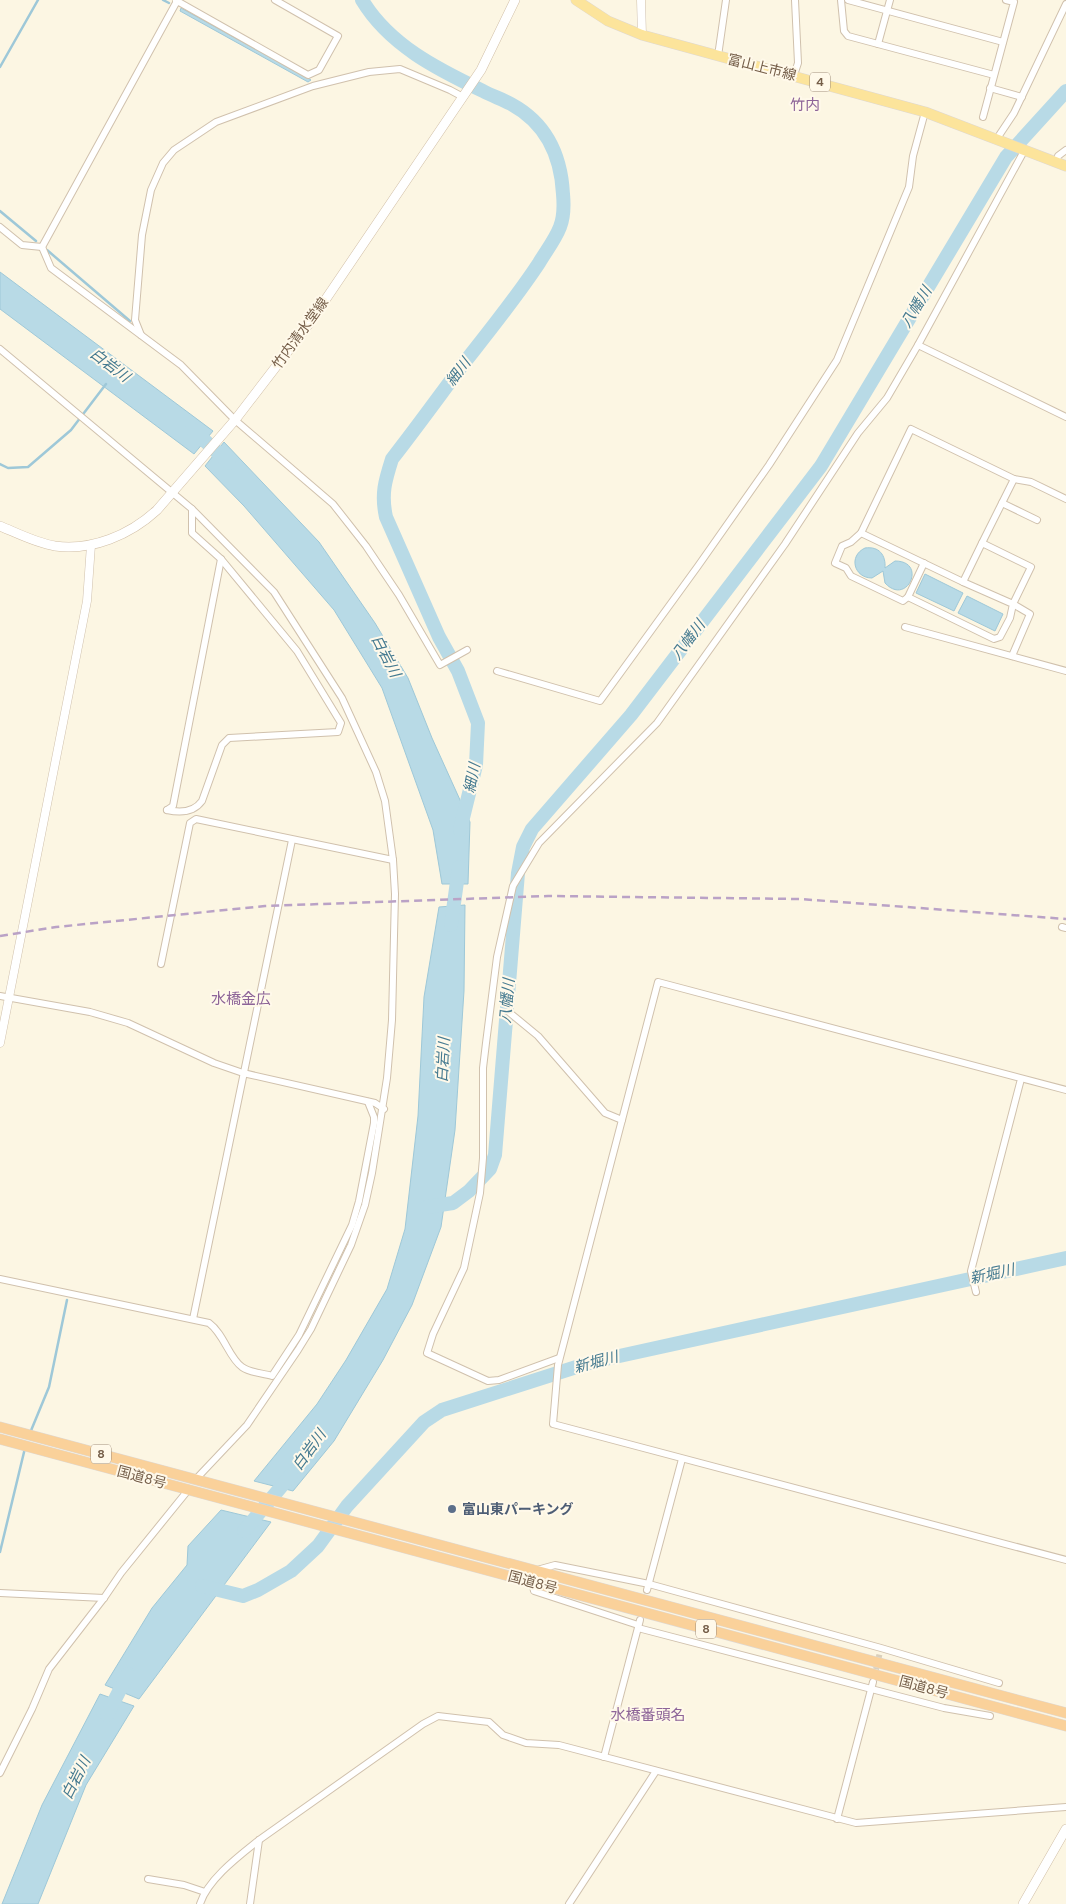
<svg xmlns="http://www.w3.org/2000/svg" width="1066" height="1904" viewBox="0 0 1066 1904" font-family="'DM Sans','Noto Sans JP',sans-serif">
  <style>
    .water { fill: #b8dae6; stroke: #9ec8d8 }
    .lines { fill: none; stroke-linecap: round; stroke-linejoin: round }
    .stream { stroke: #9ec8d8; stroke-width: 2.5 }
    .river { stroke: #b8dae6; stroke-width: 14 }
    .minor-tunnel { stroke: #dad0bc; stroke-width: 6; stroke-dasharray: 6 3; stroke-linecap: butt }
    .minor-casing { stroke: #d0c1ad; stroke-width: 8 }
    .tertiary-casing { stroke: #d0c1ad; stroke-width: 9 }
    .secondary-casing { stroke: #d1bfa7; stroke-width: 10 }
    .primary-casing { stroke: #ded8d3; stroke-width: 11 }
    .trunk-casing { stroke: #ded8d3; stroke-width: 11 }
    .minor { stroke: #fff; stroke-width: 6 }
    .tertiary { stroke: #fff; stroke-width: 8 }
    .secondary { stroke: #fff; stroke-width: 9 }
    .primary { stroke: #fce49b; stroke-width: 10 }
    .trunk { stroke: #fad19a; stroke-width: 10 }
    .rail { stroke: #baa2c6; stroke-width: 2.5; stroke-dasharray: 8 5; stroke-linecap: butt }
    .service-dot { fill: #5c6f8a; stroke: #fff9ea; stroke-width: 2 }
    .labels { text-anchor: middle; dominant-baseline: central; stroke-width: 4; stroke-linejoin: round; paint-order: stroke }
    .shield { fill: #fff9ea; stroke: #9e8c79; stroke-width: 1 }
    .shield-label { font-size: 12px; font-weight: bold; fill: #755e49 }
    .street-label { font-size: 14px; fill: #755e49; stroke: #fff9ea }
    .service-label { font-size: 14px; font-weight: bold; fill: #4e5e75; stroke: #fff9ea; text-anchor: start }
    .neighbourhood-label { font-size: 15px; fill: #8d6498; stroke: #fff9ea }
    .water-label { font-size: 15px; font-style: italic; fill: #457a90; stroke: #fff9ea }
  </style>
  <rect width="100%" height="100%" fill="#fcf6e3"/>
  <g class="water">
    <polygon points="181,8 311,80 308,82 180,11"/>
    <polygon points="0,272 213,431 194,454 0,309"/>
    <polygon points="224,442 319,542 375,623 408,678 432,738 470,822 468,884 442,884 433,830 382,688 334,610 244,506 205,466"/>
    <path d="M865,548C879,546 886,555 885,568L895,561C928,561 907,607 885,583L883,571L872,578C854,578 848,556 865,548Z"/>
    <polygon points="925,574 963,593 954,611 916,593"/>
    <polygon points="967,596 1003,614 995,631 958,613"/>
    <polygon points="465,905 464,991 455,1130 441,1227 412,1305 383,1360 334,1441 293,1491 254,1481 317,1404 346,1360 387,1289 405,1229 418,1116 424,997 439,907"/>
    <polygon points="221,1510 271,1522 139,1699 105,1685 152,1608 187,1565 188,1546"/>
    <polygon points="100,1694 134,1706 86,1785 38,1904 2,1904 42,1805"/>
  </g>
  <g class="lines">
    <g class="stream">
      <polyline points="163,0 169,3"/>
      <polyline points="0,67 38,0"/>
      <polyline points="0,211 36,241"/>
      <polyline points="47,250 130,321"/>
      <polyline points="0,464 8,468 28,467 71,430 106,384"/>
      <polyline points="30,1433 49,1387 67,1300"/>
      <polyline points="0,1552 25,1448"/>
    </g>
    <g class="river">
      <path d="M362,0C389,45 437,69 483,91C492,96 502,99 511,104C546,123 561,155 563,194C564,205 564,217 560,227C555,240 546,251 539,263C516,298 490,330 464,363C440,395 417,427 392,459C385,481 381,494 386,517L439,637L458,671L478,723L476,765L460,830"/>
      <polyline points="192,429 229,463"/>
      <polyline points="451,925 459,867"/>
      <polyline points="427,1207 453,1203 469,1191 490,1169 495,1155 518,873 523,847 532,829 631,715 821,466 1006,157 1066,91"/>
      <polyline points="244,1531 291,1475"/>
      <polyline points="202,1586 243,1596 258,1590 291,1571 318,1546 347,1506 424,1422 442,1410 592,1362 1066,1258"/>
      <polyline points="107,1715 128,1674"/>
    </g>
    <polyline class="minor-tunnel" points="874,1678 880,1652"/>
    <defs>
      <g id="minor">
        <polyline points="841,0 844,31 848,36 994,75"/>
        <polyline points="848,0 1003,42"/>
        <polyline points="878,44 890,0"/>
        <polyline points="718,56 726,0"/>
        <polyline points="794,75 798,63 795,0"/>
        <polyline points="990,88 1022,97"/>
        <polyline points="983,117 1014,2 1006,0"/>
        <polyline points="996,140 1014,113 1066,4"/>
        <polyline points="1056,163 1058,156 1066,150"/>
        <polyline points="0,227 22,245 42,247"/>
        <polyline points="42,247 51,268 181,365 235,420 333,504 366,546 399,595 440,665 467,650"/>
        <polyline points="42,247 177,1 308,75 319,70 338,36 275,0"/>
        <polyline points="141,335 135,320 142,235 151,190 163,163 174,150 216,122 313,86 369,72 400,69 450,90 463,97"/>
        <polyline points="918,345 1066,417"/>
        <path d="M0,349L192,509V533L221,559L297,651L341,723L338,732L229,738L222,745L202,801C194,812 180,813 167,810"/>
        <polyline points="1014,479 1031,482 1066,499"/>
        <polyline points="192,509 274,592 342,698 376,772 385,801 393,860 395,894 392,1020 387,1078 372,1173 365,1205 351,1245 311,1329 298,1350 247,1425 196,1479"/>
        <polyline points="861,533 963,582"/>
        <polyline points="982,543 1002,503"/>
        <polyline points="908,597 924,563"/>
        <polyline points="905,627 1066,671"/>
        <polyline points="1012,656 1030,614 1013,604 1031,567 982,543 963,582 1013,604 1010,618 1000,637 994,639 908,597 903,601 851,576 846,568 835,563 842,546 851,542 861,533 911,429 1014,479 1002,503 1037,520"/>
        <polyline points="497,671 600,701 698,566 769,465 837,360 909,187 913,156 925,112"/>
        <polyline points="167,810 173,806 221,559"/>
        <polyline points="1062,927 1066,928"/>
        <polyline points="161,964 190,823 196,819 393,860"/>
        <polyline points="0,996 90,1012 128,1023 214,1063 243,1073 375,1103 384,1109"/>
        <polyline points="510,1013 538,1036 605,1113 622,1120"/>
        <polyline points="1066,1090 658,982 558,1365 553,1424 1066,1560"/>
        <path d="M0,1279L209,1323C224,1334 229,1358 242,1367C250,1373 263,1373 272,1376L299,1335L352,1225L359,1201L374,1123V1117L368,1102"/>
        <polyline points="976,1292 971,1271 1021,1079"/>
        <polyline points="193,1319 292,840"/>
        <polyline points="559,1358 499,1380 488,1381 427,1353 433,1334 464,1268 480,1193 483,1158 483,1068 486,1043 497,957 513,886 539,843 657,723 785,544 858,433 887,398 918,345 1024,151"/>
        <polyline points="537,1570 555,1565 649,1584 881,1648 999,1683"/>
        <polyline points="532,1582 534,1591 638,1625"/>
        <polyline points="647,1590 682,1459"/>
        <polyline points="0,1593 104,1598"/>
        <polyline points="638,1628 944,1708 990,1716"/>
        <polyline points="604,1757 640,1620"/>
        <polyline points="0,1773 32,1709 49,1669 104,1598 121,1573 189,1489"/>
        <polyline points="837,1819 873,1682"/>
        <polyline points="148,1879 184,1885 205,1892"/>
        <path d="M200,1904C208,1879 239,1856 259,1840L423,1724L438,1716L489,1722L503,1735L526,1743L559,1745L856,1823L1066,1807"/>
        <polyline points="250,1904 259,1840"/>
        <polyline points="569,1904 656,1771"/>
      </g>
      <g id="tertiary">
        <polyline points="641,0 642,35"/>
        <polyline points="177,1 177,0"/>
        <polyline points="0,1043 87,601 91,545"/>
      </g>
      <g id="secondary">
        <path d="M0,526C17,533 36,543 55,546C92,551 130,535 157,510L235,420L311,321L481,70L515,0"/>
        <polyline points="1023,1904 1066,1829"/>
      </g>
      <polyline id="primary" points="576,0 608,21 642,35 925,112 1066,166"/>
      <g id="trunk">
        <polyline points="0,1427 1066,1713"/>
        <polyline points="0,1439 1066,1726"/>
      </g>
    </defs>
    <use href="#minor" class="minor-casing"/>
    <use href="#tertiary" class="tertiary-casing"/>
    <use href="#secondary" class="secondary-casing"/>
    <use href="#primary" class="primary-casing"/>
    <use href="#trunk" class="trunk-casing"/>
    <use href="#minor" class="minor"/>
    <use href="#tertiary" class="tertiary"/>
    <use href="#secondary" class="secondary"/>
    <use href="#primary" class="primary"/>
    <use href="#trunk" class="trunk"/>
    <polyline class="rail" points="0,936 56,927 265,906 548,896 800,899 1066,919"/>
  </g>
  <circle class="service-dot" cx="452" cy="1509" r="5"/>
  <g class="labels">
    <g class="shield">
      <rect x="810" y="72.5" width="20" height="19" rx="4"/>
      <rect x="91" y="1444.5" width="20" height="19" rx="4"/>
      <rect x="696" y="1619.5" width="20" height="19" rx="4"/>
    </g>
    <g class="shield-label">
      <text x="820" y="82">4</text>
      <text x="101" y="1454">8</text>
      <text x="706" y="1629">8</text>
    </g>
    <g class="street-label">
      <text transform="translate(762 67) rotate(14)">富山上市線</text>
      <text transform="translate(300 333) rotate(-54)">竹内清水堂線</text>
      <text transform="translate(142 1477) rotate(15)">国道8号</text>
      <text transform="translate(533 1582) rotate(15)">国道8号</text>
      <text transform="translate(924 1687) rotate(15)">国道8号</text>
    </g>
    <g class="service-label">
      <text x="462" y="1509">富山東パーキング</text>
    </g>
    <g class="neighbourhood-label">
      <text x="805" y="105">竹内</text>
      <text x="241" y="999">水橋金広</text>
      <text x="648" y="1715">水橋番頭名</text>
    </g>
    <g class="water-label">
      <text transform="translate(916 307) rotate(-59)">八幡川</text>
      <text transform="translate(110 365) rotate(37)">白岩川</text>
      <text transform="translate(458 372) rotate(-53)">細川</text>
      <text transform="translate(688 640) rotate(-53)">八幡川</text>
      <text transform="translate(386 656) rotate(63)">白岩川</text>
      <text transform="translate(472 778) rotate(-79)">細川</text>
      <text transform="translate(507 1001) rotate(-85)">八幡川</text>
      <text transform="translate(443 1060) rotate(-87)">白岩川</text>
      <text transform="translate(992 1274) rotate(-12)">新堀川</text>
      <text transform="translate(596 1362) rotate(-15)">新堀川</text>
      <text transform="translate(309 1450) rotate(-54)">白岩川</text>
      <text transform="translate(76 1778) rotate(-63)">白岩川</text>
    </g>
  </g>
</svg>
